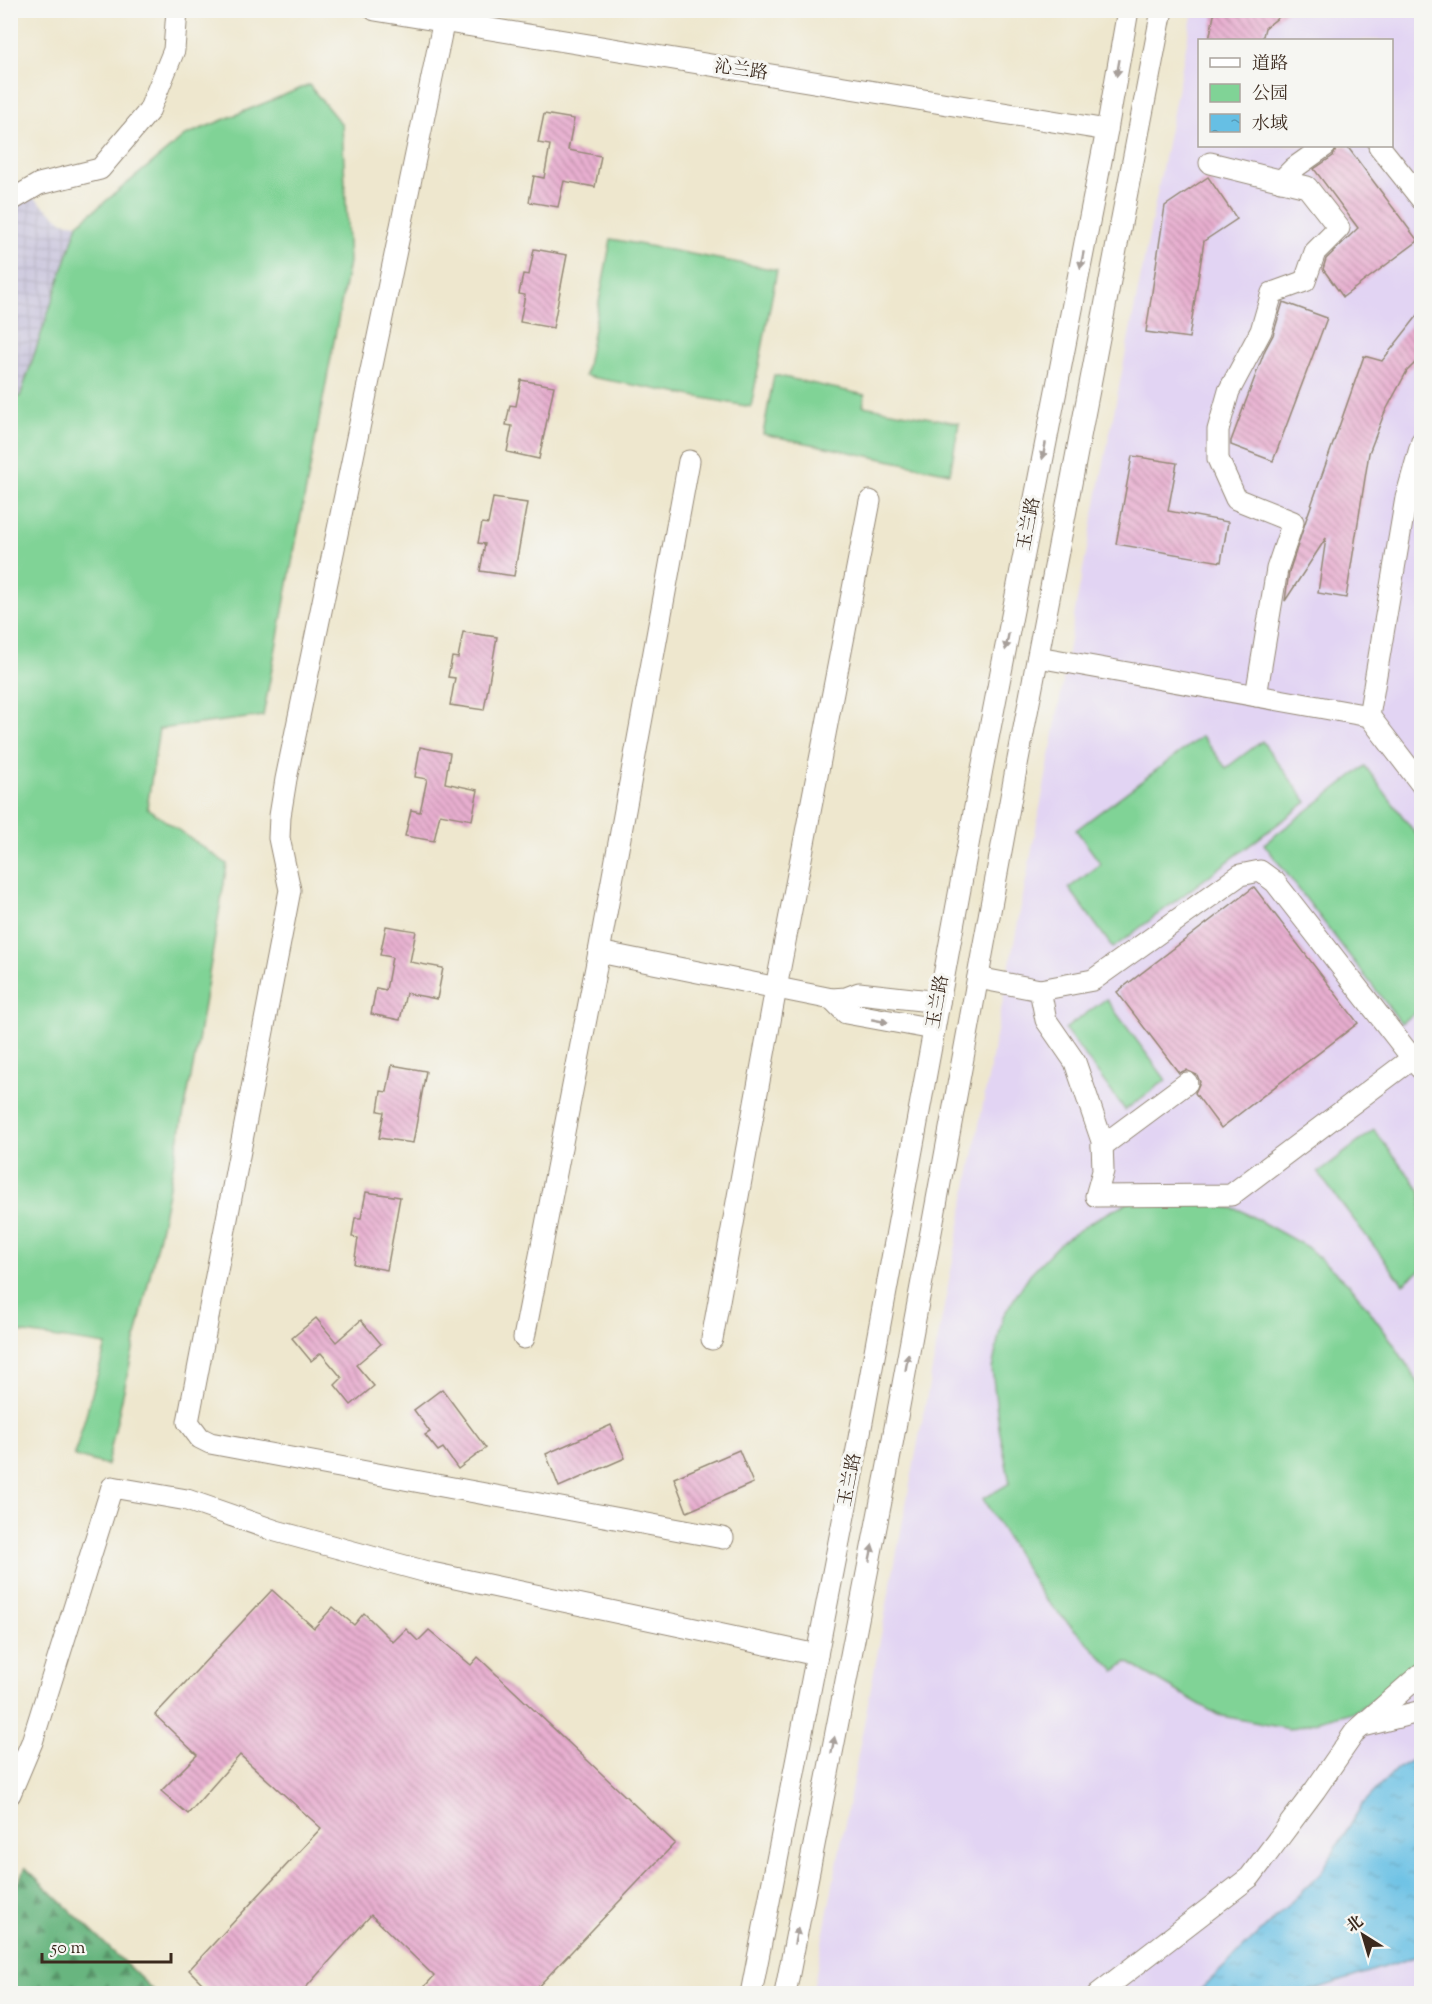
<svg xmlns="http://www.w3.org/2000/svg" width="1432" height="2004" viewBox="0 0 1432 2004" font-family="'Sorts Mill Goudy','Noto Serif SC',serif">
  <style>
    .built { fill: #e2d4f3; fill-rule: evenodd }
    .industrial { fill: url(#industrial-grid) }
    .green { fill: #80d396; stroke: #5e7e5a; stroke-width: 1.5 }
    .forest { fill: url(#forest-firs); stroke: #52704e; stroke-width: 1.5 }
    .water { fill: url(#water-ripples); stroke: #507481; stroke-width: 1.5 }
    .building { fill: url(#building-back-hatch) }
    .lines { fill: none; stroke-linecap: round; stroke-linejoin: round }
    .minor-casing { stroke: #948876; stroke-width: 23 }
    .minor { stroke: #fff; stroke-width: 21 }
    .oneway { fill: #a79f9a }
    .labels { text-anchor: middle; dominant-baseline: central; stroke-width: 6; stroke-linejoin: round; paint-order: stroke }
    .street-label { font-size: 18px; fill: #3b2a1e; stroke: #f6f6f2 }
  </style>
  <defs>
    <pattern id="industrial-grid" width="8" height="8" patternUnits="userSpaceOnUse" patternTransform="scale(1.5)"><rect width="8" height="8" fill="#c5c0da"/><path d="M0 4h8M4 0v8" fill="none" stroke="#aaa5bb"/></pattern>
    <pattern id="forest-firs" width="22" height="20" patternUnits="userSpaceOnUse" patternTransform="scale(1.5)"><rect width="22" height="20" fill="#68b57f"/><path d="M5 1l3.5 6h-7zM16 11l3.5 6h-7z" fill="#579367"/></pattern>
    <pattern id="water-ripples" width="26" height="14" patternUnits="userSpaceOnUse" patternTransform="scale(1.5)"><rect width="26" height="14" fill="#66bfe4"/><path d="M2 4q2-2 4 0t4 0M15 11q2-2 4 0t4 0" fill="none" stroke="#559bb8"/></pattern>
    <pattern id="building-back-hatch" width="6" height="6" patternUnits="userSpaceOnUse" patternTransform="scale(1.5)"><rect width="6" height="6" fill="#e8afd0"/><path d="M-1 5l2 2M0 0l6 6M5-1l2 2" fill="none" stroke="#bd8fa8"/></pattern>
  </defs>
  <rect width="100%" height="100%" fill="#f6f6f2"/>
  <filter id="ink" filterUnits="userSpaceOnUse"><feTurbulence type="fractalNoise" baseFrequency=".0167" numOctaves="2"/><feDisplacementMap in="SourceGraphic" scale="12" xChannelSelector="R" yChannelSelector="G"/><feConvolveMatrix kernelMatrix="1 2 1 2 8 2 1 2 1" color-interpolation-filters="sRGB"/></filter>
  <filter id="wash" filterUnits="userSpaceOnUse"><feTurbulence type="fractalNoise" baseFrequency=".008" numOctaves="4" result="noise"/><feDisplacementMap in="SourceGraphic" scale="24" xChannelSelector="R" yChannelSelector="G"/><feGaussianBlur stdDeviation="1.35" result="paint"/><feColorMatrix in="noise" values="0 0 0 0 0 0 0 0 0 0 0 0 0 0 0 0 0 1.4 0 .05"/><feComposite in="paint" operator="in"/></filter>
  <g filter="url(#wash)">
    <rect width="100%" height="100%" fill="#eee7ce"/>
    <path class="built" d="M1193,11H1421V1993L812,1994L1052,745L1076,605ZM1200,40H1392V146H1200Z"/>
    <polygon class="industrial" points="10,178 63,222 78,224 20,398 10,397"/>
    <g class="green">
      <polygon points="309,85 342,125 349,262 263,716 159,729 147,808 227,864 197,1047 162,1222 107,1465 74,1456 106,1345 19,1332 11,1361 11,397 20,397 78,224 186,135"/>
      <polygon points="611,239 777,270 751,407 585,376"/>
      <polygon points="774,375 865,395 863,406 959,423 950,473 763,434"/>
      <polygon points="1202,736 1226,768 1262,741 1307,802 1113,948 1069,888 1101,864 1076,830"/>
      <polygon points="1365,766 1421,841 1421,1008 1401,1023 1264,844"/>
      <polygon points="1106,999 1166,1080 1125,1110 1065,1029"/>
      <polygon points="1374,1130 1421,1191 1421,1270 1403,1284 1318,1173"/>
      <polygon points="1177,1197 1240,1210 1307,1247 1351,1286 1391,1340 1421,1387 1421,1662 1397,1686 1355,1711 1289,1729 1218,1715 1127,1662 1115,1671 1043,1597 983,1499 1010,1483 999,1428 992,1369 1003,1316 1030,1274 1059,1244 1094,1220 1131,1201"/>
    </g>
    <polygon class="forest" points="26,1867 26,1868 156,1993 11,1993 11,1895"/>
    <polygon class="water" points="1421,1755 1421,1955 1304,1993 1197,1993 1321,1873 1362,1805 1396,1769"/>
    <g id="blocks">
      <g class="building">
        <polygon points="1215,10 1288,10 1265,28 1262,40 1209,40"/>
        <polygon points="544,114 574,119 568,150 601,156 595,187 564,181 558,207 529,202 534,176 544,178 550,145 538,143"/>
        <polygon points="1338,146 1347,146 1418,241 1343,297 1323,269 1326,259 1358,228 1314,169 1333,156"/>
        <polygon points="1208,177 1237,219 1204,241 1189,338 1146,332 1165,206"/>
        <polygon points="534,249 567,255 553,328 520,322 525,295 519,294 523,274 529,275"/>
        <polygon points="1283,302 1327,318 1273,461 1231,445 1231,441 1265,350 1273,335"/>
        <polygon points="1422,310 1422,356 1407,371 1384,414 1369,453 1346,598 1318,593 1326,538 1285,601 1289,572 1306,520 1364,356 1382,361"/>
        <polygon points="521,380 554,386 539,459 507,452 512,426 506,425 510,405 516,406"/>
        <polygon points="1132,456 1177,463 1168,511 1228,522 1221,562 1116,544"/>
        <polygon points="493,498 527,503 514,576 480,571 485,544 478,543 482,523 488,524"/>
        <polygon points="463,632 497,637 484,710 450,705 455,678 448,677 452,657 458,658"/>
        <polygon points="420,747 450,753 445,783 478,790 472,820 440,814 434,841 405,836 411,810 420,812 427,779 415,777"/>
        <polygon points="1254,887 1358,1023 1221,1128 1195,1093 1200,1082 1197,1075 1186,1070 1179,1073 1117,992"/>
        <polygon points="386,926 416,931 410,962 443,968 437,999 406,993 400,1020 371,1014 376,988 386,990 392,957 380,955"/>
        <polygon points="392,1065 426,1071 413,1143 379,1138 384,1112 378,1111 381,1091 387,1092"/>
        <polygon points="366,1192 400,1197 387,1270 354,1264 358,1238 352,1237 355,1218 361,1218"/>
        <polygon points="316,1318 336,1342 361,1320 381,1344 356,1365 374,1386 351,1405 335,1385 342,1378 321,1353 311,1361 292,1338"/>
        <polygon points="442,1389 486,1448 458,1469 443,1448 438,1451 425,1435 430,1432 414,1410"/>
        <polygon points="611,1425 625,1458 559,1487 546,1454"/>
        <polygon points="739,1450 753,1483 687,1512 674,1478"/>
        <polygon points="272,1590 314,1628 333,1607 354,1625 364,1613 393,1642 406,1629 418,1641 429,1630 471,1665 478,1657 675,1843 531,1994 418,1994 434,1976 371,1915 300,1994 213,1994 189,1970 321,1828 240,1755 188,1814 161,1791 197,1755 155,1715"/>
      </g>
    </g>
  </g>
  <g filter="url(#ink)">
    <use href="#blocks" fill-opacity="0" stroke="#948876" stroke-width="1.5"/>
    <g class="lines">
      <defs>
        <g id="minor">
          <polyline points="375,10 1107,130"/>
          <polyline points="446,10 286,779 280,816 279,838 290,890 188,1422 200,1438 210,1443 723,1538"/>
          <polyline points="1379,146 1422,200"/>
          <polyline points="1210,163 1307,187 1339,228 1315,252 1305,281 1272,293 1261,331 1229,391 1218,430 1218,459 1236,499 1293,522 1277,569 1256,696"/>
          <polyline points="1281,181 1294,168 1325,146"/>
          <polyline points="10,201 39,184 100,169 149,111 174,50 177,10"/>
          <polyline points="1038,657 1369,716 1422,785"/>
          <polyline points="1369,716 1406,498 1422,441"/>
          <polyline points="599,952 832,999 846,998 859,993 939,1002"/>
          <polyline points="978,978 1040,990 1046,1020 1075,1062 1102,1141 1103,1171 1096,1196 1231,1195 1422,1051"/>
          <polyline points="1040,990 1093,980 1240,875 1260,871 1275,882 1420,1068"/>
          <polyline points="832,999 846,1013 934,1029"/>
          <polyline points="1102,1146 1187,1083"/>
          <polyline points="524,1338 599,952 689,461"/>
          <polyline points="712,1339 776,988 870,501"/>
          <polyline points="1367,1725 1422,1711"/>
          <polyline points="10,1794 32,1742 112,1487 187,1500 276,1531 427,1572 817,1655"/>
          <polyline points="751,1994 857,1449 982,769 1107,130 1128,10"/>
          <polyline points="785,1994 890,1455 1015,775 1162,10"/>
          <polyline points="1098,1994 1250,1877 1315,1790 1355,1732 1422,1673"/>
        </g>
      </defs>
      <use href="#minor" class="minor-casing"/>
      <use href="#minor" class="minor"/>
    </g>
    <defs><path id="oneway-solid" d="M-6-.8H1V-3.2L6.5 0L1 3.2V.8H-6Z" transform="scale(1.5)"/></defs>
    <g class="oneway">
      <use href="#oneway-solid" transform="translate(1118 68) rotate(100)"/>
      <use href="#oneway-solid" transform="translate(1082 260) rotate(101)"/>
      <use href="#oneway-solid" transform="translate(1044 451) rotate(101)"/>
      <use href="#oneway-solid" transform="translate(1007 642) rotate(101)"/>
      <use href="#oneway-solid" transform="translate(880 1021) rotate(11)"/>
      <use href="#oneway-solid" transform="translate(907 1362) rotate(-80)"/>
      <use href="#oneway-solid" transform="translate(871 1553) rotate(-79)"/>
      <use href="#oneway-solid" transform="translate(833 1745) rotate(-79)"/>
      <use href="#oneway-solid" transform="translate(796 1936) rotate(-79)"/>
    </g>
  </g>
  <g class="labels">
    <g class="street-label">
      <text transform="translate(741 71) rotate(8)">沁兰路</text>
      <text transform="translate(1030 524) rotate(-79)">玉兰路</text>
      <text transform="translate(939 1002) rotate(-80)">玉兰路</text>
      <text transform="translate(851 1480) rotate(-79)">玉兰路</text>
    </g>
  </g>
  <rect width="1432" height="2004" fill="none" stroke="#f6f6f2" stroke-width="36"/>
  <rect x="1198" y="39" width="195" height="108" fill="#f6f6f2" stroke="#aba49d" stroke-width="1.5"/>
  <rect x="1210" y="58" width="30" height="9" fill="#ffffff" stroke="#aba49d" stroke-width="1.5"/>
  <text x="1252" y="69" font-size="18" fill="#3b2a1e">道路</text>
  <rect x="1210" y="84" width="30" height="18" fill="#80d396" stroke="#aba49d" stroke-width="1.5"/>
  <text x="1252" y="99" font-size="18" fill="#3b2a1e">公园</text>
  <rect x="1210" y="114" width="30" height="18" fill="url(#water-ripples)" stroke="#aba49d" stroke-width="1.5"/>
  <text x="1252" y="129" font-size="18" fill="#3b2a1e">水域</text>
  <g transform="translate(1363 1935) rotate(323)" stroke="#f6f6f2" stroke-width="4.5" paint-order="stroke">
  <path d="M0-4.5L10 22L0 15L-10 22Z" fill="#3b2a1e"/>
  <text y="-9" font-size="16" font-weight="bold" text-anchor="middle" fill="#3b2a1e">北</text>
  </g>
  <path d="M42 1953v9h129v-9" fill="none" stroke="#3b2a1e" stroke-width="3"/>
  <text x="51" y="1953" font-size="18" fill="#3b2a1e" stroke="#f6f6f2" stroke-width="4.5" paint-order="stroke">50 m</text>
</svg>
